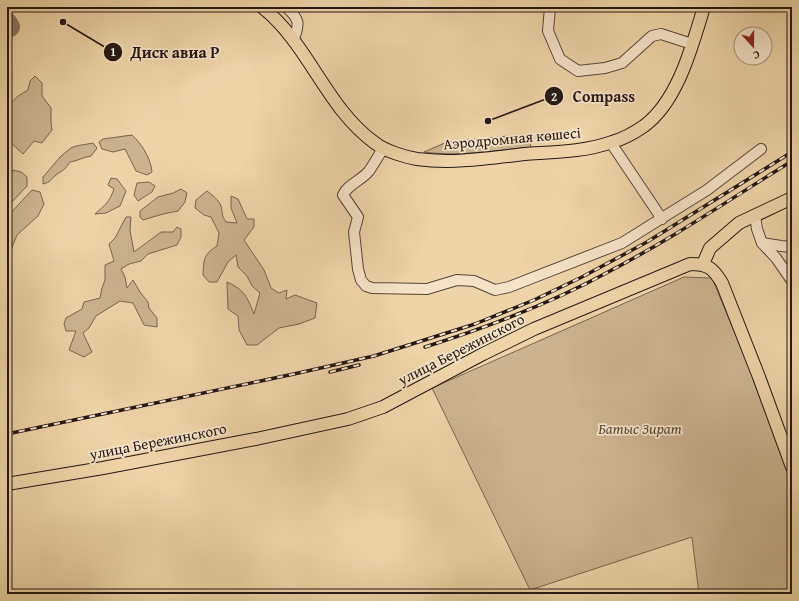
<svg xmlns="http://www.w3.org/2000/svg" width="799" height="601" viewBox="0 0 799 601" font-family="'Gentium Book Plus',serif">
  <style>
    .green { fill: #cbb48e; stroke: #776650 }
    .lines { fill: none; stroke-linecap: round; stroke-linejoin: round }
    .taxiway { stroke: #88765d; stroke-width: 20 }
    .minor-casing { stroke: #564738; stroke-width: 12 }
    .major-casing { stroke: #231813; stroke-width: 14 }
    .minor { stroke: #f4e3c6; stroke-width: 10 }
    .major { stroke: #eed4a7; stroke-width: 12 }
    .rail-casing { stroke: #231813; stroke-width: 3.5 }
    .rail { stroke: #f4e3c6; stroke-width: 2; stroke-dasharray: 6; stroke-linecap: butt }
    .labels { text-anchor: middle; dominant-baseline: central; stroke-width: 3.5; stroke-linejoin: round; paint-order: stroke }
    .street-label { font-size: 15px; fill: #231813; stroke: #f4e3c6 }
    .park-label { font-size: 15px; font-style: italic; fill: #554738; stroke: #f4e3c6 }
    .leader { fill: none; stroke: #231813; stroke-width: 1.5 }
    .callout-dot { fill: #231813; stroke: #f4e3c6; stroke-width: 1.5 }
    .mark-label { font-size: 12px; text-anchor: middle; font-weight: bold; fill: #fff }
    .callout-label { font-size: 16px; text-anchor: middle; font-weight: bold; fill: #231813; stroke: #f4e3c6; stroke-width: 3.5; stroke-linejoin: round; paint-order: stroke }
  </style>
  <rect width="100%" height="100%" fill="#eed4a7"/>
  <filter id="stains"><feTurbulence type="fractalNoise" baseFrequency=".005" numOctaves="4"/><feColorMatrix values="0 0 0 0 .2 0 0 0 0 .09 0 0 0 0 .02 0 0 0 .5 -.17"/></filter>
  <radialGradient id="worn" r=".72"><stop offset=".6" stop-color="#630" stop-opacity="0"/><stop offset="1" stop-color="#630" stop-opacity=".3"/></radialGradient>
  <g class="green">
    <path d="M35,76L42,83V96L51,108V123L52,130L42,143L34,141L23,154L7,139C7,113 2,104 28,90L30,81Z"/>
    <path d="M132,135C142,144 151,159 152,172L147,175L136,171L125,149L113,152L102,149L99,142L103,139Z"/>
    <path d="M508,136H523L529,138L531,147C496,150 459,157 424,152L447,142Z"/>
    <path d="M93,143L97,148L91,156C83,157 78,161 70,162C63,172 64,169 56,175C50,180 51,182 43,184V177L61,156L71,148L76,146Z"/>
    <polygon points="13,170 21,172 27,177 27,186 7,207 7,179"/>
    <path d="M111,178L117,179L126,191L120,206L106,213L95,214C105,205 109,203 114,189L108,185Z"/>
    <polygon points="149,182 155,186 152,192 138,201 134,195 137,183"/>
    <polygon points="181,189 187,193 185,202 178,211 163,214 143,220 140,217 140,211 158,197 173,193"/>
    <polygon points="32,190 40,192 44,204 38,216 17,235 10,252 7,255 7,217"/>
    <path d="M207,191C212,195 219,200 221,206C223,213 221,215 226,222L237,223L231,208V196L238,199L247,219H254V227L244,240L264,270L271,288L279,293L287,290L286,299L295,295L317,303L315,318L299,324L279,328L257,345H247L239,330L238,316L228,309L227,282C245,290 247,297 254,314L260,293L252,286L247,276L238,267L236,255L228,262L217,282H209L203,275C204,259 203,255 217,246L219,233L211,217L204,215L195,208L196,200Z"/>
    <polygon points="126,217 131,217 130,230 134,252 161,232 173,232 177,227 181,229 181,237 177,245 148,254 141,261 129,264 121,269 125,277 127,288 133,280 140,292 148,302 149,308 157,318 157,327 144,325 133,303 120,301 96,316 89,328 83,333 92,352 84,357 69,350 76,331 66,331 64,324 66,318 82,309 84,302 100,298 102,288 105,280 105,265 114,261 109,244 115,238"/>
    <polygon points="684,277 712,278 792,471 792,594 699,594 692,537 530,590 432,388"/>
  </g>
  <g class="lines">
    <polyline class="taxiway" points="7,22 10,27"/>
    <defs>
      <g id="minor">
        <path d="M286,7C300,19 300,24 293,41"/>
        <polyline points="550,7 548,31 560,59 578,71 605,68 622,63 652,36 661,34 692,44"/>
        <polyline points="611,143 662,219"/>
        <path d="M383,149C378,156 374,164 369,171C362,180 347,185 343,195L358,217L354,232L358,269L361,280L366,286L372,288L427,289L457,280L474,281L495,290L509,287L622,243L707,190L761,149"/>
        <polyline points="755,215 757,229 762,243 776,258 792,281"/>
        <polyline points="762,243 781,246 792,247"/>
      </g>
      <g id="major">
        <path d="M262,7C309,44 326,108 375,143C385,151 405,157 417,159C453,164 490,158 525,154C554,152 584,152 612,142C623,139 634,133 644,126C678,101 692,46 704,7"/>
        <polyline points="703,264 710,248 739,223 792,198"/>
        <path d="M7,484L103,468L256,439L348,419L383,407L483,354L534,329L690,264C708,264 713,268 722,283L759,377L792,467"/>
      </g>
    </defs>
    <use href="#minor" class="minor-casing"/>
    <use href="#major" class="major-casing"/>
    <use href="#minor" class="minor"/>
    <use href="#major" class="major"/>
    <defs>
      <g id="rail">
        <path d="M425,347C488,327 552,303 610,271C673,238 732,198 792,161"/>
        <polyline points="330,372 359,365"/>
        <polyline points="7,434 294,374 374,356 475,324 534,300 582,277 647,242 792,152"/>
      </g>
    </defs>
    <use href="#rail" class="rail-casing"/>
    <use href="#rail" class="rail"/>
  </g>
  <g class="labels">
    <g class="street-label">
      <text transform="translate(512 138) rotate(-5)">Аэродромная көшесі</text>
      <text transform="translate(461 349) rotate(-27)">улица Бережинского</text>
      <text transform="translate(158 441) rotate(-11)">улица Бережинского</text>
    </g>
    <g class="park-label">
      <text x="640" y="428">Батыс Зират</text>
    </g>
  </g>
  <path class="leader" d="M63 22L113 52M488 121L554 96"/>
  <g class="callout-dot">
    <circle cx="63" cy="22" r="4"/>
    <circle cx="488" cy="121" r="4"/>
    <circle cx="113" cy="52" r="10"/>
    <circle cx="554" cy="96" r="10"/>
  </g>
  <g class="mark-label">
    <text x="113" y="56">1</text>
    <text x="554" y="101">2</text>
  </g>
  <g class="callout-label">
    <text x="175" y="58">Диск авиа Р</text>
    <text x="604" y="102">Compass</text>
  </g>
  <rect width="799" height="601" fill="none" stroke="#eed4a7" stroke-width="24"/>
  <rect x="8" y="8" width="783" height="585" fill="none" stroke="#231813" stroke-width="2"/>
  <rect x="12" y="12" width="775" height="577" fill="none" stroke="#231813"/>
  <g transform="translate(753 46) rotate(159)"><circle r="19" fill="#f4e3c6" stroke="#a0927e"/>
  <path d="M0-3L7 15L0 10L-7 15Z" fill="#8f2418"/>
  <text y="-6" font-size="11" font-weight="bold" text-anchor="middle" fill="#231813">С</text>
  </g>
  <rect width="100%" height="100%" filter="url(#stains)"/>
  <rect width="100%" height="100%" fill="url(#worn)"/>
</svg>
